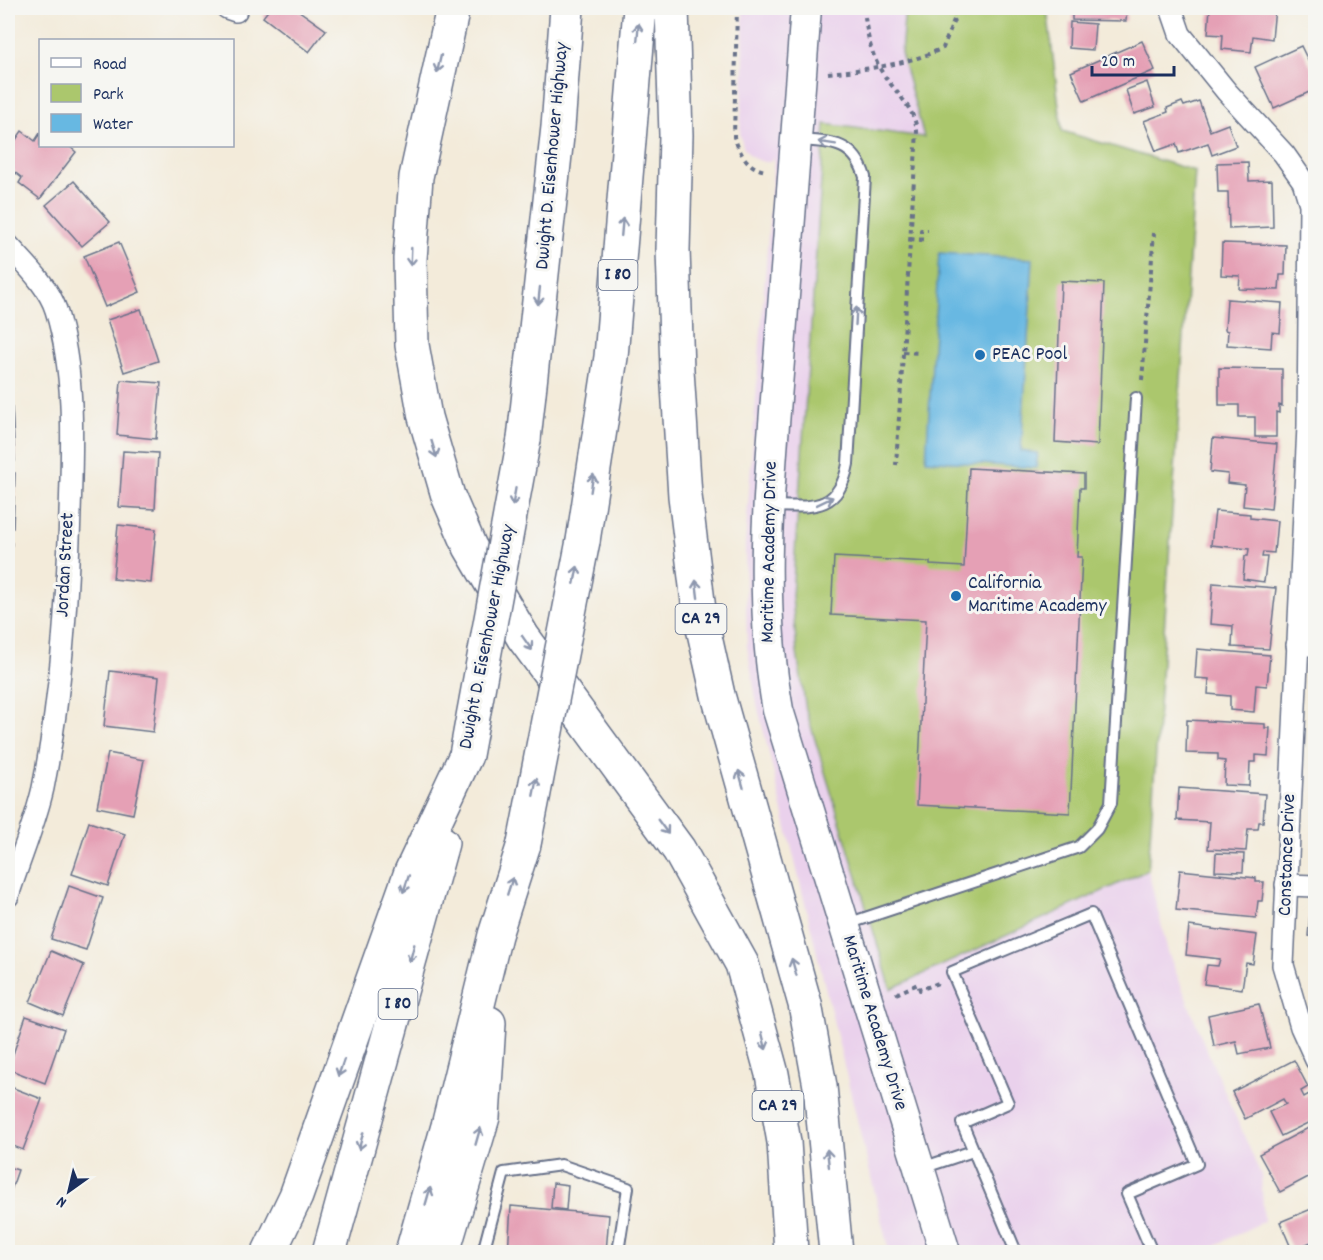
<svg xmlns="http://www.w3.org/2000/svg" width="1323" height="1260" viewBox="0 0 1323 1260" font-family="Dekko,sans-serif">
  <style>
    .built { fill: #ead1ec }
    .green { fill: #abc76d; stroke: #637b66; stroke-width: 1.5 }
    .water { fill: #67b8e2; stroke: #4174a0; stroke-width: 1.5 }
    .building { fill: #e5a0b5 }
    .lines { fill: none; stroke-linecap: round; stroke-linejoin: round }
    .lane-casing { stroke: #677189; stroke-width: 14 }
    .street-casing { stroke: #677189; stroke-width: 24 }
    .secondary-casing { stroke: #677189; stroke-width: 33 }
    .highway-casing { stroke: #677189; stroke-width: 36 }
    .path { stroke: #677189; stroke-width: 4; stroke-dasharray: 4.5 4.5; stroke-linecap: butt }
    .lane { stroke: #fff; stroke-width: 10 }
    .street { stroke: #fff; stroke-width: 21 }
    .secondary { stroke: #fff; stroke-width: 30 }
    .highway { stroke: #fff; stroke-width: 33 }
    .highway-bridge-casing { stroke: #677189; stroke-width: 36; stroke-linecap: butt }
    .highway-bridge { stroke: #fff; stroke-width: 33 }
    .oneway { stroke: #8d97ae }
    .poi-dot { fill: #1f6fb2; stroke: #f6f6f2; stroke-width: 2 }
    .labels { text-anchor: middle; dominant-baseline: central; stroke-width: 6; stroke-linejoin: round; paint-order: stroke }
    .shield { fill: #f6f6f2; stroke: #5d6b8a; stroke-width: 1.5 }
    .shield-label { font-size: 18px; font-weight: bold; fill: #1b2f5e }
    .street-label { font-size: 20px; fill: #1b2f5e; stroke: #f6f6f2 }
    .poi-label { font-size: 20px; fill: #1b2f5e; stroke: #f6f6f2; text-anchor: start }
  </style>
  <rect width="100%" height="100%" fill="#f6f6f2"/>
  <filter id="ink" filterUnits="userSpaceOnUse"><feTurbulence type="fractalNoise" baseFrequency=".0167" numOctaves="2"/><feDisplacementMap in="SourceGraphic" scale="12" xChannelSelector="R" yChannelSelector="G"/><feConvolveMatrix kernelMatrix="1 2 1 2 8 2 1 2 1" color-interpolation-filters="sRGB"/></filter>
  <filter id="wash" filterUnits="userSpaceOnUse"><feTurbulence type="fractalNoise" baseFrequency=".008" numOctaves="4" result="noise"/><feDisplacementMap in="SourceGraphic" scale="24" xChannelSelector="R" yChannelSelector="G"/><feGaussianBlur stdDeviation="1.35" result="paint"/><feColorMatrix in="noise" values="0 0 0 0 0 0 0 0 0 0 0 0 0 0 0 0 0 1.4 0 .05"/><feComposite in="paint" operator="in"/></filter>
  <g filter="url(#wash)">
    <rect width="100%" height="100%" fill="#f3ebda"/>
    <polygon class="built" points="743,8 1047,8 1062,131 1195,171 1148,870 1168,952 1205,1046 1261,1175 1264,1221 1202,1252 889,1252 757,704 747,646 745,546 774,156 769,162 764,162 753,158 744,149 740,135 744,69"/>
    <polygon class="green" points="905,8 1047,8 1062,131 1195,171 1148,870 891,989 806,710 797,653 792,596 825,124 924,137 901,53"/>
    <polygon class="water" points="939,253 1033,259 1021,451 1038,453 1036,468 926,460"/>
    <g id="blocks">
      <g class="building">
        <polygon points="270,8 295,8 326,30 309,52 263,17"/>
        <polygon points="1072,8 1127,8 1126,21 1072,20"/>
        <polygon points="1210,8 1275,8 1272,39 1253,36 1251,52 1222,49 1223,35 1208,34"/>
        <polygon points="1070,22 1095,24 1093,50 1069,48"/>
        <polygon points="1142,41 1155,70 1084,101 1071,72"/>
        <polygon points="1301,46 1316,77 1316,89 1274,108 1255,67"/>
        <polygon points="1147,82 1155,107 1134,114 1126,90"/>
        <polygon points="1199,101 1210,131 1228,124 1236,146 1212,155 1208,143 1179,153 1176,144 1156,151 1144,121 1168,112 1167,108 1182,102 1184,106"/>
        <polygon points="22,131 35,141 40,133 40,146 69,146 76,152 40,199 19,183 22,178 8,167 8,151"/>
        <polygon points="1248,162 1249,181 1272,180 1273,227 1229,229 1228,192 1218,192 1217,163"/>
        <polygon points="74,181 110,222 82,246 46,205"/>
        <polygon points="119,242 140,292 105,307 84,256"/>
        <polygon points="1222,243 1286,245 1285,275 1280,275 1279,290 1239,289 1240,276 1221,275"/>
        <polygon points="1061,281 1104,283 1098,445 1055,442"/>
        <polygon points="1227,299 1282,303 1280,333 1272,332 1271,348 1227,345 1228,331 1225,330"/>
        <polygon points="141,309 158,361 124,372 107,320"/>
        <polygon points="1219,368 1282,369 1282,406 1279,405 1279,413 1276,412 1276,437 1255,437 1255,417 1239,417 1239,405 1219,405"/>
        <polygon points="121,380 161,383 156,439 117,435"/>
        <polygon points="8,388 11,388 15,461 8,462"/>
        <polygon points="1213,438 1277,444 1271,509 1243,506 1245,485 1227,483 1228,474 1210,472"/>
        <polygon points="123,451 158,453 155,509 119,507"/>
        <polygon points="969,468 1084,474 1084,488 1080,488 1077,557 1082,557 1070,813 917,805 926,620 831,615 834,557 930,562 930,565 964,567"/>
        <polygon points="8,473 15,473 13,528 8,528"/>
        <polygon points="1215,511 1250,514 1250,518 1277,521 1274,553 1263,552 1262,557 1267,557 1264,582 1243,579 1245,556 1248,556 1249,549 1211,545"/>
        <polygon points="118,525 156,529 151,583 113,579"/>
        <polygon points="8,543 12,543 9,587 8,587"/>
        <polygon points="1213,583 1276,588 1269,649 1232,647 1233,626 1210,624"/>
        <polygon points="1197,649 1270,655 1267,686 1256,685 1254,712 1230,710 1230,696 1208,694 1209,679 1195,678"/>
        <polygon points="110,671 159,677 153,732 104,726"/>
        <polygon points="1187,720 1265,724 1265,728 1270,728 1268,756 1256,755 1256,762 1250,762 1249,786 1224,785 1225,761 1218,760 1218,754 1186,753"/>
        <polygon points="108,753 144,760 133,814 97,807"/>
        <polygon points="1179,788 1265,794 1263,822 1259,822 1258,829 1248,829 1246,851 1208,849 1210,822 1177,820"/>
        <polygon points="89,822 125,834 108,886 72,874"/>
        <polygon points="1216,853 1244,854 1243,872 1215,871"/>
        <polygon points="1180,870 1256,878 1256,882 1264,882 1262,901 1258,901 1256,918 1176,910"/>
        <polygon points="69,886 103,898 86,950 51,939"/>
        <polygon points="1310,914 1316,915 1316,937 1308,936"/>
        <polygon points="1189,926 1257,935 1253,964 1246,963 1242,989 1204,984 1207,965 1218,966 1220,959 1186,955"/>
        <polygon points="51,951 84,965 63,1016 30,1002"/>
        <polygon points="1259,1004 1270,1048 1239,1054 1236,1041 1214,1046 1208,1015"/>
        <polygon points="26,1016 64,1029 45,1083 8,1069"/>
        <polygon points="1294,1060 1308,1087 1301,1091 1304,1097 1309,1094 1316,1106 1316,1119 1281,1136 1269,1112 1286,1104 1283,1099 1245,1119 1232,1092"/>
        <polygon points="8,1086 42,1099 23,1150 8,1144"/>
        <polygon points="1316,1124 1316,1173 1280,1192 1259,1154"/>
        <polygon points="8,1167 18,1170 8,1199"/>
        <polygon points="553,1183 568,1185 566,1210 551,1208"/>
        <polygon points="511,1206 609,1215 606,1252 508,1252"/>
        <polygon points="1316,1207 1316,1240 1292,1250 1280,1222"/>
      </g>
    </g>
  </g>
  <g filter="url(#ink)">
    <use href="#blocks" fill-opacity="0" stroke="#677189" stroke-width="1.5"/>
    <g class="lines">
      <defs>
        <g id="lane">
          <path d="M771,506C812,507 839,512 848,464L865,177C854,140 829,142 796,140"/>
          <polyline points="847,924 1079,847 1097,829 1111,803 1136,398"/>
          <polyline points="922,1168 973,1151"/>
          <polyline points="483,1252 504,1173 561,1165 628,1188 618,1252"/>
          <polyline points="1016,1252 962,1123 1008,1103 952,972 1091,914 1197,1164 1127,1194 1152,1252"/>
        </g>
        <g id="street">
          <polyline points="227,8 236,11"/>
          <polyline points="1171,8 1180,34 1227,92 1284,154 1303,181 1310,204 1308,426 1283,965 1301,1027 1316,1060"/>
          <path d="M8,245C24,263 48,285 56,310C76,375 72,446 70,513C67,605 61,697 43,788C35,824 19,860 8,896"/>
          <polyline points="1297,645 1316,645"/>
          <polyline points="1286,885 1316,886"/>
        </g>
        <path id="secondary" d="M806,8C797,125 788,243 779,361C770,478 757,594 778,710L945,1252"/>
        <g id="highway">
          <polyline points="453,8 416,177 410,259 412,345 425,417 448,496 470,547 523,637 679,850 742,964 772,1074 784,1142 791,1252"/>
          <polyline points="672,8 676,135 673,250 677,370 685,496 699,610 718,695 805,1004 820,1086 836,1252"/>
          <polyline points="524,439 558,127 567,8"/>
          <polyline points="583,541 611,357 640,8"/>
          <polyline points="269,1252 296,1196 411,872 466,755"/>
          <polyline points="329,1252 442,843"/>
          <polyline points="412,1252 448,1126 495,935 524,844"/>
          <polyline points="443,1252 483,1117 489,1023"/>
        </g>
      </defs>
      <use href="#lane" class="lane-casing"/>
      <use href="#street" class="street-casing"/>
      <use href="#secondary" class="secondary-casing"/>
      <use href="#highway" class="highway-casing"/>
      <g class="path">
        <path d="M737,8L734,137C740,153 747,168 766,171"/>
        <path d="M864,8C866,28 869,48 879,67C890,88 915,106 917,131L896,465"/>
        <path d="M828,73C868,69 907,65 943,48L954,20L953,8"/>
        <polyline points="910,239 921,240 921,230 928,230"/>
        <polyline points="903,352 921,353"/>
        <polyline points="1142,380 1154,233"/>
        <polyline points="896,994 918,984 920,990 938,983"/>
      </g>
      <use href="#lane" class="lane"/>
      <use href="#street" class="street"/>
      <use href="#secondary" class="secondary"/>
      <use href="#highway" class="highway"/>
      <defs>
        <g id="highway-bridge">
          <polyline points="466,755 524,439"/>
          <polyline points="524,844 583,541"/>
        </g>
      </defs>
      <use href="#highway-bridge" class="highway-bridge-casing"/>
      <use href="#highway-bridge" class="highway-bridge"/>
    </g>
    <defs><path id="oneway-shaft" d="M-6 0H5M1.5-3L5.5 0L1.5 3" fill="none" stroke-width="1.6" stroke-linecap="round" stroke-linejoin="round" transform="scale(1.5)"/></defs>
    <g class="oneway">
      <use href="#oneway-shaft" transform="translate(638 32) rotate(-85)"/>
      <use href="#oneway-shaft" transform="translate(439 64) rotate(103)"/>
      <use href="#oneway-shaft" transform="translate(827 143) rotate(-171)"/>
      <use href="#oneway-shaft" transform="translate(622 227) rotate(-85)"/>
      <use href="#oneway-shaft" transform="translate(411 257) rotate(92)"/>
      <use href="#oneway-shaft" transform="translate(539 296) rotate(96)"/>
      <use href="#oneway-shaft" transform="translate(856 316) rotate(-87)"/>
      <use href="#oneway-shaft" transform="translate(434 449) rotate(73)"/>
      <use href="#oneway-shaft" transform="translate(592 483) rotate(-81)"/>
      <use href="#oneway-shaft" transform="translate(514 497) rotate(100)"/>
      <use href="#oneway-shaft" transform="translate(825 501) rotate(-26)"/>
      <use href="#oneway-shaft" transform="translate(576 575) rotate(-79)"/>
      <use href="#oneway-shaft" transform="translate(697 589) rotate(-97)"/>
      <use href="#oneway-shaft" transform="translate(527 643) rotate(55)"/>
      <use href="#oneway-shaft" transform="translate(741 779) rotate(-106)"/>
      <use href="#oneway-shaft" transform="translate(535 787) rotate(-79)"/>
      <use href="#oneway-shaft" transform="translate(663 827) rotate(54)"/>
      <use href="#oneway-shaft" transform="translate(406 884) rotate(109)"/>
      <use href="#oneway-shaft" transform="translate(510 886) rotate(-72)"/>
      <use href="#oneway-shaft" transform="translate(412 953) rotate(105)"/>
      <use href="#oneway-shaft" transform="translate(794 967) rotate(-106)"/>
      <use href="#oneway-shaft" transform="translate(764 1041) rotate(76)"/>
      <use href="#oneway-shaft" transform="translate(341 1068) rotate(109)"/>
      <use href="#oneway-shaft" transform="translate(478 1136) rotate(-74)"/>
      <use href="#oneway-shaft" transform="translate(361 1141) rotate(105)"/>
      <use href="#oneway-shaft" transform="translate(828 1158) rotate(-96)"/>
      <use href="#oneway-shaft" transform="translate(428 1196) rotate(-74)"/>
    </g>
  </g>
  <g class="poi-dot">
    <circle cx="980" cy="355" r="6"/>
    <circle cx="956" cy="596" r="6"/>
  </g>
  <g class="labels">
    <g class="shield">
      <rect x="598.5" y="260" width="39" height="30" rx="4.5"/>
      <rect x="675.5" y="604" width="51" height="30" rx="4.5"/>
      <rect x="378.5" y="989" width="39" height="30" rx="4.5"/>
      <rect x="752.5" y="1091" width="51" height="30" rx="4.5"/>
    </g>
    <g class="shield-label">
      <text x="618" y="275">I 80</text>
      <text x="701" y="619">CA 29</text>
      <text x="398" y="1004">I 80</text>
      <text x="778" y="1106">CA 29</text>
    </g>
    <g class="street-label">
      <text transform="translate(553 156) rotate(-85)">Dwight D. Eisenhower Highway</text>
      <text transform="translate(770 552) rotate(-89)">Maritime Academy Drive</text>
      <text transform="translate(66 565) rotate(-87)">Jordan Street</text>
      <text transform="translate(488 637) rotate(-79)">Dwight D. Eisenhower Highway</text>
      <text transform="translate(1288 855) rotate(-88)">Constance Drive</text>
      <text transform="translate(874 1023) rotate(73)">Maritime Academy Drive</text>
    </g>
    <g class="poi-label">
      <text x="992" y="355">PEAC Pool</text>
      <text x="968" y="584">California<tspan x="968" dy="23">Maritime Academy</tspan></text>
    </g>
  </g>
  <rect width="1323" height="1260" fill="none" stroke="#f6f6f2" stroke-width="30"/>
  <rect x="39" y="39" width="195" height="108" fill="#f6f6f2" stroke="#9ea6b7" stroke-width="1.5"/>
  <rect x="51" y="58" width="30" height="9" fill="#ffffff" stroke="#9ea6b7" stroke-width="1.5"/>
  <text x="93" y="69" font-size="18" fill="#1b2f5e">Road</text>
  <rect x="51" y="84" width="30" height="18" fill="#abc76d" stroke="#9ea6b7" stroke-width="1.5"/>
  <text x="93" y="99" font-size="18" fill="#1b2f5e">Park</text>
  <rect x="51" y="114" width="30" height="18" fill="#67b8e2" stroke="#9ea6b7" stroke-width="1.5"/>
  <text x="93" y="129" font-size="18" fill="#1b2f5e">Water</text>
  <g transform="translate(69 1191) rotate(214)" stroke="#f6f6f2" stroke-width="4.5" paint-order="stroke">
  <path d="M0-4.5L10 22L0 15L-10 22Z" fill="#1b2f5e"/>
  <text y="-9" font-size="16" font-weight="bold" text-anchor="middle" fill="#1b2f5e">N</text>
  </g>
  <path d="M1092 66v9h82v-9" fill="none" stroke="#1b2f5e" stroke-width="3"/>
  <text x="1101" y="66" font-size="18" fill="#1b2f5e" stroke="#f6f6f2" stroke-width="4.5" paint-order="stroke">20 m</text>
</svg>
